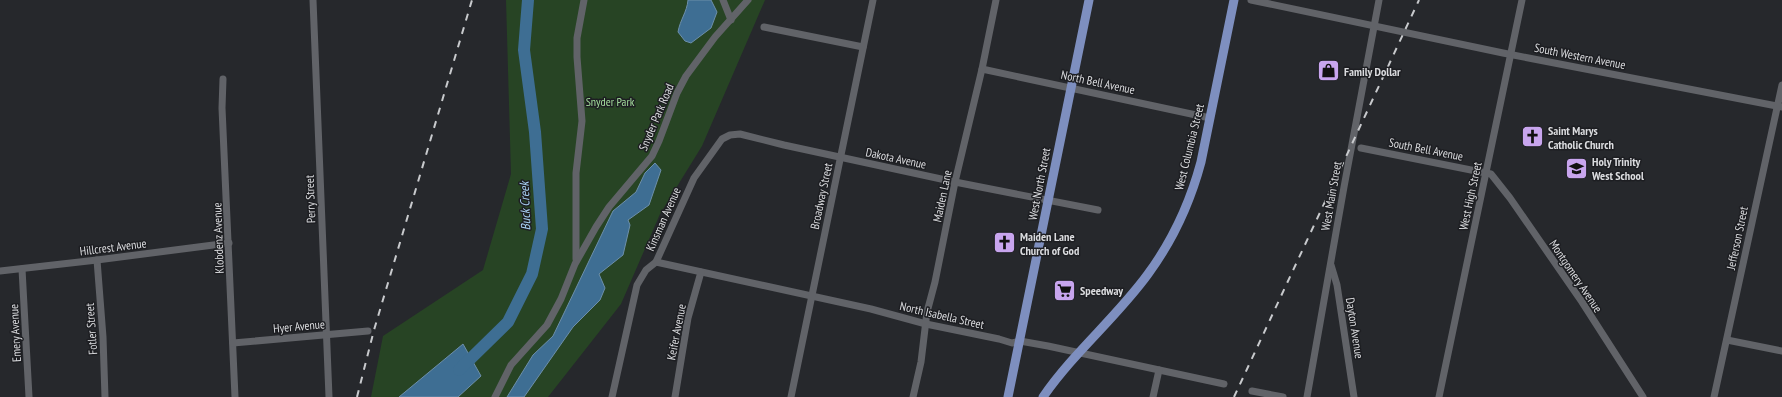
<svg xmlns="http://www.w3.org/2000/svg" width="1782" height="397" viewBox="0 0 1782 397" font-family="'PT Sans Narrow',sans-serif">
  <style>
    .green { fill: #274424 }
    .water { fill: #3e6e93; stroke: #6d8faa }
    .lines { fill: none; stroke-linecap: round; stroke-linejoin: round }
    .river { stroke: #3e6e93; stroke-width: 12 }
    .minor { stroke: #616368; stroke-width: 7 }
    .major { stroke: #7e8fbf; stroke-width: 9 }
    .rail { stroke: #c8cacd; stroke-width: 2; stroke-dasharray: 7 7; stroke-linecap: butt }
    .labels { text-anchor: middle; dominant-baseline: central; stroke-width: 3; stroke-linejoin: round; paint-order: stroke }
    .street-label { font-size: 12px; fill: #dbdcdf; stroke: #1d1e22 }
    .poi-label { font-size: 12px; font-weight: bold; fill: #dbdcdf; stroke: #1d1e22; text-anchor: start }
    .park-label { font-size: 12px; fill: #a4df9d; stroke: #1d1e22 }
    .water-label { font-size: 13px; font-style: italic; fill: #a7d0f3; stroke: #1d1e22 }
  </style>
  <rect width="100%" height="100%" fill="#26282c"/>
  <polygon class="green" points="506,0 765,0 702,146 660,214 621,304 548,397 371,397 383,336 483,270 511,174"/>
  <g class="water">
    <path d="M688,0H711L717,12L711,28L691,43L685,41L678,32C680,20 687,12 688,0Z"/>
    <polygon points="655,163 661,170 649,205 628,220 630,225 623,255 599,274 605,288 600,300 573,327 524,397 507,397 533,355 553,336 613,211 636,192 645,173"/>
    <polygon points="463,344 481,376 458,397 399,397"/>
  </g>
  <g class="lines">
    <polyline class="river" points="459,370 508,322 532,274 542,229 535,132 524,50 528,0"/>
    <g class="minor">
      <polyline points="313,0 329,397"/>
      <polyline points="723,0 731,20"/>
      <polyline points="1251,0 1503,53 1782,107"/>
      <polyline points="764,27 863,47"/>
      <polyline points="982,69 1210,118"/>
      <polyline points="223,79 222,108 235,397"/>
      <polyline points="1361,148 1491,174 1510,198 1582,302 1643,397"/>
      <polyline points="576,259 576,173 582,121 577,57 577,38 584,0"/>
      <polyline points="97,260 103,337 105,397"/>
      <polyline points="656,262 871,309 926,324 999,339 1012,343 1020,341 1048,346 1224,384"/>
      <polyline points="1331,265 1337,285 1354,397"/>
      <polyline points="22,269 29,397"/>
      <polyline points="0,271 97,260 229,243"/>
      <polyline points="1727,340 1782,351"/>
      <polyline points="233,343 368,331"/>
      <polyline points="1252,391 1283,397"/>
      <polyline points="495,397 511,365 547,325 561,299 575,264 596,227 609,207 652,156 659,141 677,93 686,76 715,37 748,0"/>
      <polyline points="612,397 637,285 646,270 656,262 694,178 722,139 730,135 740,134 784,145 955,182 1098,210"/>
      <polyline points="675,397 688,318 701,272"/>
      <polyline points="791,397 873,0"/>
      <polyline points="913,397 921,362 927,312 935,282 955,182 982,69 996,0"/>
      <polyline points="1153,397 1159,370"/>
      <polyline points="1307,397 1344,187 1379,0"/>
      <polyline points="1439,397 1522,0"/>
      <polyline points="1714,397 1782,85"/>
    </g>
    <g class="major">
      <polyline points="1008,397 1089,0"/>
      <path d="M1043,397C1074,352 1116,318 1148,274C1173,240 1190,203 1201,162L1234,0"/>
    </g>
    <g class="rail">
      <polyline points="357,397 374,330 472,0"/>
      <polyline points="1234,397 1419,0"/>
    </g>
  </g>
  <defs>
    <symbol id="shop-square" viewBox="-11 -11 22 22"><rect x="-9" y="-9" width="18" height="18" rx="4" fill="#c8a5ee" stroke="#1d1e22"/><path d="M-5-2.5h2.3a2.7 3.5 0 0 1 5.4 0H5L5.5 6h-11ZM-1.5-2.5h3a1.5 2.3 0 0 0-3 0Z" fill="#111"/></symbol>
    <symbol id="church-square" viewBox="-11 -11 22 22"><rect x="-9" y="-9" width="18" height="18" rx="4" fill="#c8a5ee" stroke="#1d1e22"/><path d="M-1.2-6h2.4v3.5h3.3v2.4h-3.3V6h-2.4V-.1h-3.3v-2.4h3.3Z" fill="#111"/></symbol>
    <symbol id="school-square" viewBox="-11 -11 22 22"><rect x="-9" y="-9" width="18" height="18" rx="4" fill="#c8a5ee" stroke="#1d1e22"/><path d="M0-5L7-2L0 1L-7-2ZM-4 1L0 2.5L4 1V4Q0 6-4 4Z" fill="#111"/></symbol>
    <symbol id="supermarket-square" viewBox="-11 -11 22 22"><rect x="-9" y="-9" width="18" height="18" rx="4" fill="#c8a5ee" stroke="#1d1e22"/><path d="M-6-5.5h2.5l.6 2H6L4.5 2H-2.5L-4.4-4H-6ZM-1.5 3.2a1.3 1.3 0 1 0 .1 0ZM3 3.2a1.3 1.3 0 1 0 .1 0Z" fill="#111"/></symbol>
  </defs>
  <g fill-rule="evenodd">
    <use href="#shop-square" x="1316" y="58" width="25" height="25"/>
    <use href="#church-square" x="1520" y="124" width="25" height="25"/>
    <use href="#school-square" x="1564" y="156" width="25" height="25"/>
    <use href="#church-square" x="992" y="230" width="25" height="25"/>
    <use href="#supermarket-square" x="1052" y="278" width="25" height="25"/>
  </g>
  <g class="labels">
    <g class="street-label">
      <text transform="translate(1580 56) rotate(11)">South Western Avenue</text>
      <text transform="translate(1098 82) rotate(12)">North Bell Avenue</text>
      <text transform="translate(656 117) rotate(-67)">Snyder Park Road</text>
      <text transform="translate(1189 147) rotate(-76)">West Columbia Street</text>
      <text transform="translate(1426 149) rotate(11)">South Bell Avenue</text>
      <text transform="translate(896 158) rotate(12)">Dakota Avenue</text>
      <text transform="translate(1039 184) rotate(-79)">West North Street</text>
      <text transform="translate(821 196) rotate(-78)">Broadway Street</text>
      <text transform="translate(942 196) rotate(-78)">Maiden Lane</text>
      <text transform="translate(1331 196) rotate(-80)">West Main Street</text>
      <text transform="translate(1470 196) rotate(-78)">West High Street</text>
      <text transform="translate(310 199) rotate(-92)">Perry Street</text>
      <text transform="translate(663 219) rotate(-66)">Kinsman Avenue</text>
      <text transform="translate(218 238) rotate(-92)">Klobdenz Avenue</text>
      <text transform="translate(1737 238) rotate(-78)">Jefferson Street</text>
      <text transform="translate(113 247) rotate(-7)">Hillcrest Avenue</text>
      <text transform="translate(1576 276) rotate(56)">Montgomery Avenue</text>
      <text transform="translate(942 315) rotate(13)">North Isabella Street</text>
      <text transform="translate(299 326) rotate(-5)">Hyer Avenue</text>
      <text transform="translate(1355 328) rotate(81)">Dayton Avenue</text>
      <text transform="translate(91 329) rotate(-94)">Fotler Street</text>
      <text transform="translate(676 332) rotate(-79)">Keifer Avenue</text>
      <text transform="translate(15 333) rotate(-93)">Emery Avenue</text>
    </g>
    <g class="poi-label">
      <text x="1344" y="71">Family Dollar</text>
      <text x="1548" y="130">Saint Marys<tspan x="1548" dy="14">Catholic Church</tspan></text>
      <text x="1592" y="161">Holy Trinity<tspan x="1592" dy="14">West School</tspan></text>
      <text x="1020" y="236">Maiden Lane<tspan x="1020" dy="14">Church of God</tspan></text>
      <text x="1080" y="290">Speedway</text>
    </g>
    <g class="park-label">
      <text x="610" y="101">Snyder Park</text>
    </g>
    <g class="water-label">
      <text transform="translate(525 206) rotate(-92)">Buck Creek</text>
    </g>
  </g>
</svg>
